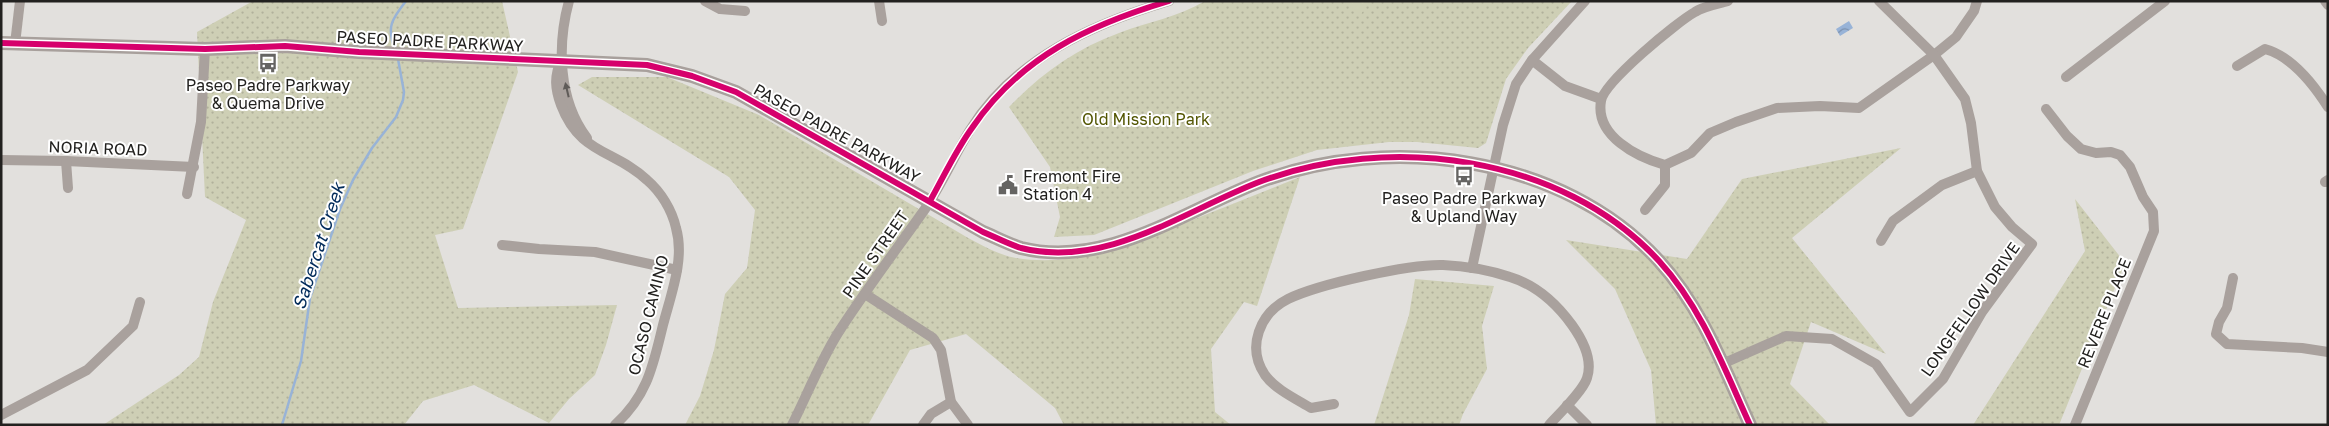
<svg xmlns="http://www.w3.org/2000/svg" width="2329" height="426" viewBox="0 0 2329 426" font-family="'Golos Text',sans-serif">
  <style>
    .grass { fill: url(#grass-dots) }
    .pitch { fill: #cecfb5 }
    .water { fill: url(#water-waves) }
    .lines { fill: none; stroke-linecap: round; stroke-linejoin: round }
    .stream { stroke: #98b3d7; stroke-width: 2.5 }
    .street { stroke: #a9a19d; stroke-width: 10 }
    .secondary { stroke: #a8a09c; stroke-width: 14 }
    .cycleway-casing { stroke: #fff; stroke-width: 9 }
    .cycleway { stroke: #d6006c; stroke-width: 6 }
    .oneway { fill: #5f5b58 }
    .labels { text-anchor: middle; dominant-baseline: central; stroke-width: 4; stroke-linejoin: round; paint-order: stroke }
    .street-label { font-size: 16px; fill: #22211f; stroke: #fff }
    .poi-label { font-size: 16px; fill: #22211f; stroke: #fff }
    .park-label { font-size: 16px; fill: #535603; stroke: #fff }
    .water-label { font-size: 18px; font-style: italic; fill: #022b5a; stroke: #fff }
  </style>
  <defs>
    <pattern id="grass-dots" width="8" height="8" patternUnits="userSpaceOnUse" patternTransform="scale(1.25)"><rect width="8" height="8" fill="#cecfb5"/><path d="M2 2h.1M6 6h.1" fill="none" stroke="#b1b19b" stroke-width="1.8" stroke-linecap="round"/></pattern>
    <pattern id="water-waves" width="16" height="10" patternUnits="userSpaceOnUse" patternTransform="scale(1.25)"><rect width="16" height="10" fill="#98b3d7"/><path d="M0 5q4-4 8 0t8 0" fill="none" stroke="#7c91ae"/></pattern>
  </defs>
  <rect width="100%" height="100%" fill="#e2e0dd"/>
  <g class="grass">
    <polygon points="253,1 502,1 518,72 463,229 435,235 458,308 617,305 606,345 595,375 569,399 549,423 474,385 423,401 404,425 103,425 179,375 199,357 213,302 246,220 205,197 197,32"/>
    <path d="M1205,1H1572L1528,48L1506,79L1486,143L1478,148L1417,142H1389L1317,150L1253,171L1094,235L1054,237L1060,217L1050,167L1009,107C1041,74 1075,49 1119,33C1148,22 1178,17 1205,1Z"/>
    <path d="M592,77H667L759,115L946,225C965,236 995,255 1016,258C1053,264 1092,257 1127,246L1300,177L1257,306L1244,302L1211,349L1215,412L1231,425H1064L1055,408L966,334L910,350L868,425H685L700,396L714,350L725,294L747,268L755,210L729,177L578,85Z"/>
    <polygon points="1901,148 1792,238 1886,354 1811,322 1790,384 1830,425 1656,425 1651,370 1615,289 1566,240 1687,259 1742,179"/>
    <polygon points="2075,199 2125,263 2059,425 1973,425 2085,251"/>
    <polygon points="1415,279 1494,286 1482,326 1487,369 1463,414 1459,425 1374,425 1409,315"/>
  </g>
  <polygon class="pitch" points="1342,1 1370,1 1361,14"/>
  <polygon class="water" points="1849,21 1853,28 1840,36 1836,29"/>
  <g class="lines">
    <g class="stream">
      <path d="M395,49C386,27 392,19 406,1"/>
      <polyline points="282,425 301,361 310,298 340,209 353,180 372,148 396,117 403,100 404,92 398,59"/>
    </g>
    <g class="street">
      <path d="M569,1C557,45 558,100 587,138"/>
      <polyline points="705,1 720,9 745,11"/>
      <polyline points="879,1 882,21"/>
      <path d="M1728,1C1718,4 1704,6 1695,12C1677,22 1604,82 1601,101C1595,136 1637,157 1665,165L1691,153L1710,133L1736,122L1777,108L1820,106L1859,108L1934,55L1956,37L1974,11L1977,1"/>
      <polyline points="2325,1 2328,5"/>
      <polyline points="15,44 20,1"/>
      <polyline points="1532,60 1565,86 1601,99"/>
      <path d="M561,61C554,76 555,89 561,105C580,155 614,149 647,180C661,192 672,210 676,228C685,259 671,294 663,325C653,365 648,395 615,425"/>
      <path d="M2237,66L2265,49C2291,56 2314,85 2328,107"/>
      <polyline points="2066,77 2165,1"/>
      <polyline points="2046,109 2067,136 2081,149 2096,153 2111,152 2120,155 2130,167 2143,197 2153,212 2154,231 2075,425"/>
      <polyline points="1,160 66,161 194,167"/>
      <polyline points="66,161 68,188"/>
      <polyline points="2325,182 2328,180"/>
      <polyline points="187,194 201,122 205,49"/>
      <polyline points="1645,210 1665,185 1665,165"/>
      <polyline points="1881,241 1893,221 1942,185 1977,171"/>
      <polyline points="502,245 539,249 595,252 677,270"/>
      <polyline points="1472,268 1503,125 1516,84 1532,60 1585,1"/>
      <polyline points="2233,278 2227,308 2219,322 2216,334 2227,344 2302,348 2328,352"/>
      <polyline points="865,294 933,338 941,350 951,402 968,425"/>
      <polyline points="1722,364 1786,336 1832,339 1876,364 1910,412 1943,379 1982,312 2032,244 2012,227 1995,207 1977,171 1971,123 1965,99 1934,55 1879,1"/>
      <path d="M1334,404L1311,408C1296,399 1275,389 1265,375C1246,347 1260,313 1288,299C1319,284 1409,264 1443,265C1465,266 1489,270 1510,277C1536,285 1556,303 1572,325C1582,339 1593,360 1587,378C1583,391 1559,414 1549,425"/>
      <polyline points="1567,405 1587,425"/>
      <polyline points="1,415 87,370 133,326 140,302"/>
      <path d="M792,425C807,395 820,362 838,333C865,291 896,250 925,209C942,184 954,156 970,130C1014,59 1092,24 1169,1"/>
      <polyline points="923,425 931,414 951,402"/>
    </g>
    <path class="secondary" d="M1,43L205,49L285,46L359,52L647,65L692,76L736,92L983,232C995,237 1008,244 1021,248C1106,269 1184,211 1259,182C1389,133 1562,155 1659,261C1702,308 1724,368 1750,425"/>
    <defs>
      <g id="cycleway">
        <path d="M1,43L205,49L285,46L359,52L647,65L692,76L736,92L983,232C995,237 1008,244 1021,248C1106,269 1184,211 1259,182C1389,133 1562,155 1659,261C1702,308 1724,368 1750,425"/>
        <path d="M930,201C944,176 956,150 972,128C1020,57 1089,25 1169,1"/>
      </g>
    </defs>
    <use href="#cycleway" class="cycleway-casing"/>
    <use href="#cycleway" class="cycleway"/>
  </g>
  <defs><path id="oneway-solid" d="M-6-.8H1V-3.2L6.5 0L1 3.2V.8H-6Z" transform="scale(1.25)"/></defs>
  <use class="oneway" href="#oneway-solid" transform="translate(567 90) rotate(-103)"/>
  <defs>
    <symbol id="bus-bare" viewBox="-9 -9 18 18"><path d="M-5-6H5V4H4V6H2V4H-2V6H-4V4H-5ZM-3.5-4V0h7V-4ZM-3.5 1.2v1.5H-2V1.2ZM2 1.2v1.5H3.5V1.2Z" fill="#656462" stroke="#fff" stroke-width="2.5" paint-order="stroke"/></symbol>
    <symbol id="civic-bare" viewBox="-9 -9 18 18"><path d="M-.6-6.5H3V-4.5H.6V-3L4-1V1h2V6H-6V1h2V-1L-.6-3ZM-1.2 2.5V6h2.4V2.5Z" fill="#656462" stroke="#fff" stroke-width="2.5" paint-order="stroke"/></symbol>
  </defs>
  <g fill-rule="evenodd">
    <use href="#bus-bare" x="254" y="49" width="28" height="28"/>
    <use href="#bus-bare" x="1450" y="162" width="28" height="28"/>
    <use href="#civic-bare" x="994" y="171" width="28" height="28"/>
  </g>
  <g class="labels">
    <g class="street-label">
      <text transform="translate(430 41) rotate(3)">PASEO PADRE PARKWAY</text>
      <text transform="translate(837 133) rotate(29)">PASEO PADRE PARKWAY</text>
      <text transform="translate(98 148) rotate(2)">NORIA ROAD</text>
      <text transform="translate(875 254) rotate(-55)">PINE STREET</text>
      <text transform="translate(1970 309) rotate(-55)">LONGFELLOW DRIVE</text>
      <text transform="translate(2104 313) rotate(-68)">REVERE PLACE</text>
      <text transform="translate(648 315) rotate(-76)">OCASO CAMINO</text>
    </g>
    <g class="poi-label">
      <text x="268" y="85">Paseo Padre Parkway<tspan x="268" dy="18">&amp; Quema Drive</tspan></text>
      <text x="1023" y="176" text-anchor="start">Fremont Fire<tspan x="1023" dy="18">Station 4</tspan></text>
      <text x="1464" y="198">Paseo Padre Parkway<tspan x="1464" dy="18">&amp; Upland Way</tspan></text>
    </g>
    <g class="park-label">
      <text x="1146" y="119">Old Mission Park</text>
    </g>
    <g class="water-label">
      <text transform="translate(318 246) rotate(-72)">Sabercat Creek</text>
    </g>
  </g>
  <rect width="2329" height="426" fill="none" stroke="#22211f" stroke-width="5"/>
</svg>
